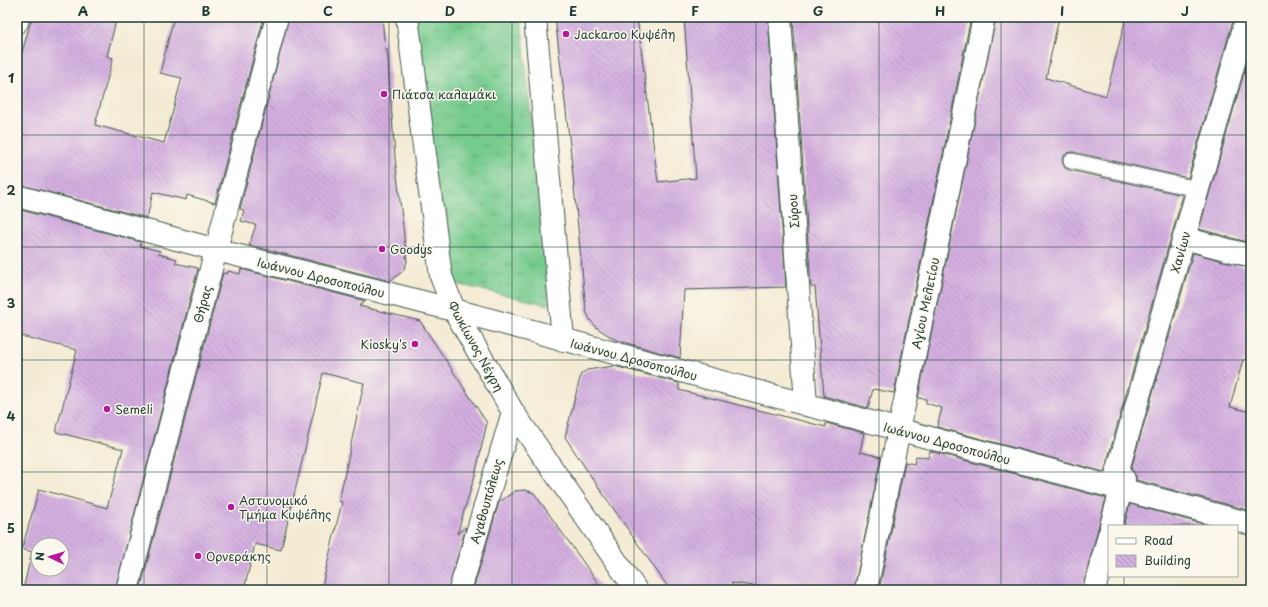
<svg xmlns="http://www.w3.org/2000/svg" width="1268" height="607" viewBox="0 0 1268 607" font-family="'Playpen Sans',sans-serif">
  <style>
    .grass { fill: url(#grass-tufts); stroke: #4a8461 }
    .building { fill: url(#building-back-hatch); fill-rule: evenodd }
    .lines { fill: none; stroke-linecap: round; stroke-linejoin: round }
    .service-casing { stroke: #3f574c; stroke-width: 16 }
    .pedestrian-casing { stroke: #3f574c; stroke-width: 24 }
    .minor-casing { stroke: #3f574c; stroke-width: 24 }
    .tertiary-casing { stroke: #3f574c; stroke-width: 24 }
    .service { stroke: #fff; stroke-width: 15 }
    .pedestrian { stroke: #fff; stroke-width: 22 }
    .minor { stroke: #fff; stroke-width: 22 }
    .tertiary { stroke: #fff; stroke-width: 22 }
    .grid { fill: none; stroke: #1f3d34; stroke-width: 1; stroke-opacity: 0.55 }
    .poi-dot { fill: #b5179e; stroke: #fbf7ec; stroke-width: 1.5 }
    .labels { text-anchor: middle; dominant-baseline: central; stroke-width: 3; stroke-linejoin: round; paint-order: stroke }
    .poi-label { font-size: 12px; fill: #1f3d34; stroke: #fbf7ec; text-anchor: start }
    .street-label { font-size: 12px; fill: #1f3d34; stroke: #fbf7ec }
    .neatline { fill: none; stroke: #1f3d34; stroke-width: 1.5 }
    .grid-label { font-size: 13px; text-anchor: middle; font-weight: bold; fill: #1f3d34 }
  </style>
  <defs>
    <pattern id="grass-tufts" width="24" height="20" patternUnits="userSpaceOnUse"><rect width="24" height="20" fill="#76cb8e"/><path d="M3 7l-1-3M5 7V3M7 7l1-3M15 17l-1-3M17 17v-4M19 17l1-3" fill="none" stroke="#60a675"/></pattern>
    <pattern id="building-back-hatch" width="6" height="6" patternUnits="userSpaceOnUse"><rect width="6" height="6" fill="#d4afe1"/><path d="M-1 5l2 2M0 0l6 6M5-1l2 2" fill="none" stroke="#ab90b7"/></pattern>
  </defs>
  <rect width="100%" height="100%" fill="#fbf7ec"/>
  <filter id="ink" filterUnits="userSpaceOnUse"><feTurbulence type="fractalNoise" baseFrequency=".025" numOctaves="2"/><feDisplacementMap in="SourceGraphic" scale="8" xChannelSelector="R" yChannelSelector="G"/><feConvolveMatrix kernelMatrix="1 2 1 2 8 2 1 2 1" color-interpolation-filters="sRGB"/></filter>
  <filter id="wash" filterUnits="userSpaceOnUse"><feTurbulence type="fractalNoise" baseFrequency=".012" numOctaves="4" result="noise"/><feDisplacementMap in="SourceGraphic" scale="16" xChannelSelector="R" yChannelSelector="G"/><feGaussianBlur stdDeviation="0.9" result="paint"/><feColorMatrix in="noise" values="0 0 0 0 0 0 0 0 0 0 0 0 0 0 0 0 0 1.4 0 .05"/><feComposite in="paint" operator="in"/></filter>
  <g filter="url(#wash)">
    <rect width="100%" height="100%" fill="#f4ebd4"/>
    <polygon class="grass" points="411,17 521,17 549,305 443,281"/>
    <g id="blocks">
      <g class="building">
        <polygon points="32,17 117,17 107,56 113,58 95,125 164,143 182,78 160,73 174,17 264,17 215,203 187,195 186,200 153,192 147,218 17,184 17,70"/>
        <polygon points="289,17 382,17 385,50 387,49 395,158 407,262 403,271 390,281 249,245 256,225 241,221 244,210 240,209"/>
        <polygon points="555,17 637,17 658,182 696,178 684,17 768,17 786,287 684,290 680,358 616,340 597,328 590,320 586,311 570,145"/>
        <polygon points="793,17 971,17 894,393 873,389 868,408 824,396 815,287 811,287"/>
        <polygon points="996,17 1059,17 1046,78 1106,96 1126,17 1234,17 1188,178 1073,152 1068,153 1065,155 1062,159 1063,164 1065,168 1069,170 1183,195 1104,472 937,427 942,408 926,403 926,399 918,398"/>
        <polygon points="1251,49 1251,243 1199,229"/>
        <path d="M17,209L141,242L140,246L160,251L159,254L177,259L175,263L198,268L115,590H23L32,552L22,549L39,489L107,508L123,449L56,432L77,350L17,335ZM38,545H62V569H38Z"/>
        <polygon points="1193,253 1251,268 1251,343 1245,360 1243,360 1230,407 1251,412 1251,511 1136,480 1136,476 1131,469"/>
        <polygon points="241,269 366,301 359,306 420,321 487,423 475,475 457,534 466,527 448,590 321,590 342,502 339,501 364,383 323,373 281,550 255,544 244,590 140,590 223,273 227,274 228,271 240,274"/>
        <polygon points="614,366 679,383 679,390 826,427 826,423 864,433 860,452 881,457 854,590 783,590 731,583 736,590 670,590 592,478 565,437 581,374 587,370"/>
        <polygon points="930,451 1106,498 1082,590 879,590 905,462 914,464 916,456 928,458"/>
        <polygon points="525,490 534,493 603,590 473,590 499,502 515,491"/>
        <polygon points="1130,504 1210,526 1124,526"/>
      </g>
    </g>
  </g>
  <g filter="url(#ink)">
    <use href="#blocks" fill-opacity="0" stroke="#3f574c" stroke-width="1"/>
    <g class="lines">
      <defs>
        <polyline id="service" points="1071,161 1197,189"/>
        <g id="pedestrian">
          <polyline points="407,17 441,276 454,310"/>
          <polyline points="535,17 563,340"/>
          <polyline points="1111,526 1124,479"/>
          <polyline points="1094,590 1109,535"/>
        </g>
        <g id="minor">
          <polyline points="780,17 806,405"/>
          <polyline points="17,22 18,17"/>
          <polyline points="1184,238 1251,256"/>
          <polyline points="1113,487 1247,17"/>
          <polyline points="127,590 277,17"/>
          <polyline points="460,590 513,412"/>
        </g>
        <g id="tertiary">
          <polyline points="17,196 232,254 454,310 1251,524"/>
          <polyline points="454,310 513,412 636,590"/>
          <polyline points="866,590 984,17"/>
        </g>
      </defs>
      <use href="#service" class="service-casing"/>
      <use href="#pedestrian" class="pedestrian-casing"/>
      <use href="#minor" class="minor-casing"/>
      <use href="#tertiary" class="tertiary-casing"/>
      <use href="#service" class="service"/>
      <use href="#pedestrian" class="pedestrian"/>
      <use href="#minor" class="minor"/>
      <use href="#tertiary" class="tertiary"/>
    </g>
  </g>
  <path class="grid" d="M144,17V590M267,17V590M389,17V590M512,17V590M634,17V590M756,17V590M879,17V590M1001,17V590M1124,17V526M17,135H1251M17,247H1251M17,360H1251M17,472H1251M1124,576V590"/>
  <g class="poi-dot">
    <circle cx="566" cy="34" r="4"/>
    <circle cx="384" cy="94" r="4"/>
    <circle cx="382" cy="249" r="4"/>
    <circle cx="415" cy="344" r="4"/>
    <circle cx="107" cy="409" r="4"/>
    <circle cx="231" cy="507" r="4"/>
    <circle cx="198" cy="556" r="4"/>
  </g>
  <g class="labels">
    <g class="poi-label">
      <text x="574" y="34">Jackaroo Κυψέλη</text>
      <text x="392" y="94">Πιάτσα καλαμάκι</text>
      <text x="390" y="249">Goodys</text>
      <text x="407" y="344" text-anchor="end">Kiosky's</text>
      <text x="115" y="409">Semeli</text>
      <text x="239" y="500">Αστυνομικό<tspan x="239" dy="14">Τμήμα Κυψέλης</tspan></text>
      <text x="206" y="556">Ορνεράκης</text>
    </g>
    <g class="street-label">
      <text transform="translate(793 211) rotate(-94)">Σύρου</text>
      <text transform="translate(1180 252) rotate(-74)">Χανίων</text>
      <text transform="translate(321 277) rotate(14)">Ιωάννου Δροσοπούλου</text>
      <text transform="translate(925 303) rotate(-78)">Αγίου Μελετίου</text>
      <text transform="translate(202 304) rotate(-75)">Θήρας</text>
      <text transform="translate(476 346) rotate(61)">Φωκίωνος Νέγρη</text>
      <text transform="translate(634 359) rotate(15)">Ιωάννου Δροσοπούλου</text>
      <text transform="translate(947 443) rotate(15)">Ιωάννου Δροσοπούλου</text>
      <text transform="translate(486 501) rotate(-74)">Αγαθουπόλεως</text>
    </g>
  </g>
  <rect width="1268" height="607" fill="none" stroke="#fbf7ec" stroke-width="44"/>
  <rect x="1108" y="525" width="130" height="52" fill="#fbf7ec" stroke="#a3ada2"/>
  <rect x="1116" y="538" width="20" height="6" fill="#ffffff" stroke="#a3ada2"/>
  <text x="1144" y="545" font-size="12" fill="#1f3d34">Road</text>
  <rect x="1116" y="555" width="20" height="12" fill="url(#building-back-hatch)" stroke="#a3ada2"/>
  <text x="1144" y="565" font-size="12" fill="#1f3d34">Building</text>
  <g transform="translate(50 557) rotate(274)"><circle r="19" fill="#fbf7ec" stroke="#a3ada2"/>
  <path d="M0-3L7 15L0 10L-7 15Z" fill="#b5179e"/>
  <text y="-6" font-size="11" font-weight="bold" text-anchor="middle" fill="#1f3d34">N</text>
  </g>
  <rect x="22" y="22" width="1224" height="563" class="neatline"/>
  <g class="grid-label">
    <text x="83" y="16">A</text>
    <text x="206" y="16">B</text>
    <text x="328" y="16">C</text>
    <text x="450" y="16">D</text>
    <text x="573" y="16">E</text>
    <text x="695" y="16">F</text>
    <text x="818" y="16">G</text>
    <text x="940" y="16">H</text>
    <text x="1062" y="16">I</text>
    <text x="1185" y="16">J</text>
    <text x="11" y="83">1</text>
    <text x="11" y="195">2</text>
    <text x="11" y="308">3</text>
    <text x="11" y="421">4</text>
    <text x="11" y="533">5</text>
  </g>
</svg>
